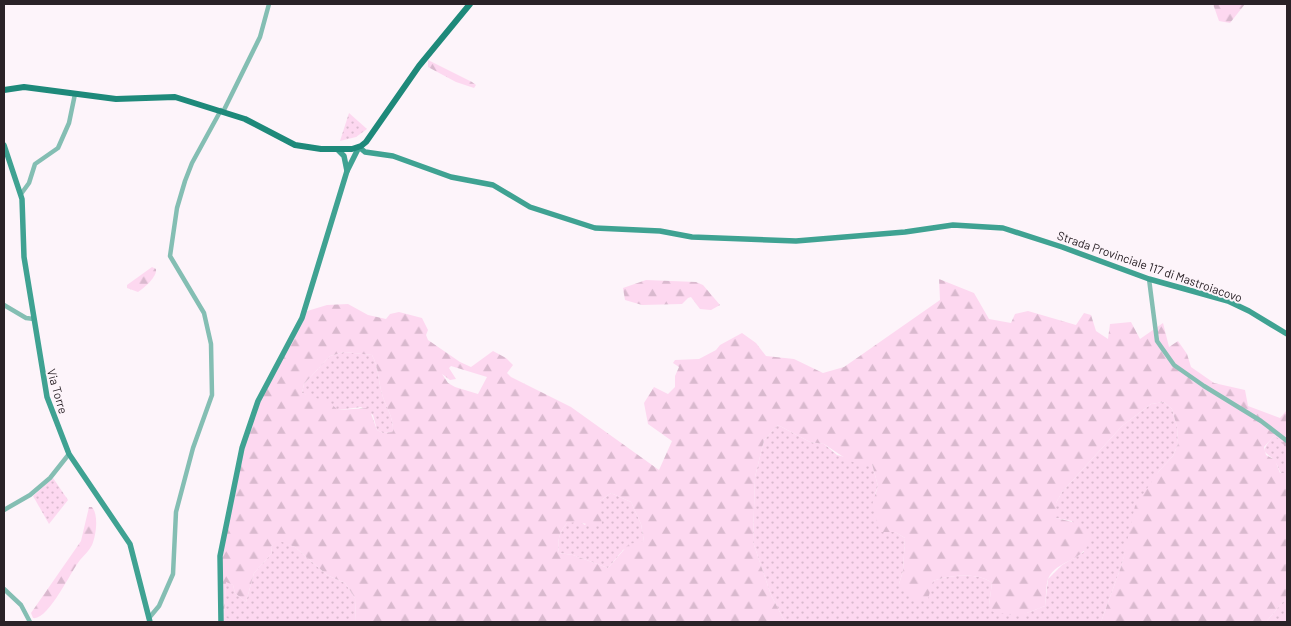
<svg xmlns="http://www.w3.org/2000/svg" width="1291" height="626" viewBox="0 0 1291 626" font-family="Barlow,sans-serif">
  <style>
    .grass { fill: url(#grass-dots) }
    .forest { fill: url(#forest-firs); fill-rule: evenodd }
    .lines { fill: none; stroke-linecap: round; stroke-linejoin: round }
    .minor { stroke: #84beb3; stroke-width: 4.5 }
    .secondary { stroke: #3fa292; stroke-width: 5.5 }
    .primary { stroke: #1e897a; stroke-width: 6 }
    .labels { text-anchor: middle; dominant-baseline: central; stroke-width: 4; stroke-linejoin: round; paint-order: stroke }
    .street-label { font-size: 12px; fill: #2a2227; stroke: #fdf4fa }
  </style>
  <defs>
    <pattern id="grass-dots" width="8" height="8" patternUnits="userSpaceOnUse" patternTransform="scale(1.25)"><rect width="8" height="8" fill="#fdd8f0"/><path d="M2 2h.1M6 6h.1" fill="none" stroke="#d9b9ce" stroke-width="1.8" stroke-linecap="round"/></pattern>
    <pattern id="forest-firs" width="22" height="20" patternUnits="userSpaceOnUse" patternTransform="scale(1.25)"><rect width="22" height="20" fill="#fdd8f0"/><path d="M5 1l3.5 6h-7zM16 11l3.5 6h-7z" fill="#d9b9ce"/></pattern>
  </defs>
  <rect width="100%" height="100%" fill="#fdf4fa"/>
  <g class="grass">
    <polygon points="349,113 367,129 356,137 340,141"/>
    <path d="M344,352L372,355C379,368 378,380 382,394C386,408 394,417 393,432L383,433L377,430L373,415L361,407L338,410L302,393L304,384L330,356Z"/>
    <path d="M1164,402L1172,409L1177,427L1178,444L1173,456L1159,471L1151,486L1131,529L1122,564L1101,622H785L771,595L753,542L755,477L764,440L778,425L810,442L824,444L837,455L872,464L878,486L875,494L880,532H895L905,538L903,571L899,584L931,585L933,581C950,575 978,572 992,583L989,605C1014,619 1019,616 1045,606L1048,579L1062,565L1084,552L1072,521L1056,518V503L1062,492L1122,426L1151,404Z"/>
    <path d="M1274,436C1290,441 1287,459 1287,473L1285,474L1281,473C1279,471 1279,468 1277,465C1270,450 1255,457 1274,436Z"/>
    <polygon points="53,478 68,500 49,524 33,496"/>
    <path d="M611,493L631,502L641,524L644,541L623,550L608,568L573,555L559,553C557,541 559,533 567,523L578,521L585,525L600,501Z"/>
    <polygon points="277,539 295,547 327,575 345,583 355,598 356,622 232,622 224,616 226,581 233,585 235,593 246,602 254,573 272,553 271,547"/>
    <polygon points="1287,597 1287,622 1266,622"/>
  </g>
  <g class="forest">
    <polygon points="1213,4 1245,4 1230,23 1219,21"/>
    <polygon points="428,60 472,82 476,85 474,88 456,82 428,67"/>
    <path d="M152,267L156,269C157,277 145,287 138,292L127,288V285Z"/>
    <path d="M939,279L974,293L989,319L1011,323L1015,314L1028,311L1076,325L1084,313L1091,315L1096,331L1108,339L1110,324L1131,322L1140,339L1163,323L1169,347L1178,341L1187,354L1191,367L1214,383L1245,390L1248,406L1280,418L1287,410V452L1282,441L1274,436L1264,447L1266,455L1275,460L1280,473H1287V597L1266,622H1101L1122,564L1135,506L1159,471L1173,456L1178,444L1177,427L1172,409L1164,402L1151,404L1122,426L1062,492L1056,503V518L1081,524L1091,535C1087,563 1057,558 1048,579C1046,584 1046,599 1045,606L1019,616L993,612L989,605L992,583C978,572 950,575 933,581L928,599L917,602L910,597L899,584L903,571L905,538L895,532H880L872,505L878,486L872,464L863,466L848,460L824,444L810,442L778,425L764,440L755,477L753,542L771,595L785,622H356L355,598L345,583L327,575L295,547L277,540L271,547L272,553L254,573L246,602L235,593L233,585L226,582L224,616L232,622H221L219,566L234,481L258,401L304,312L327,305L348,304L368,315L386,319L390,314L399,312L422,318L428,330L426,335L428,340L460,362L471,367L493,351L506,358L513,365L507,373L511,377L571,407L659,470L672,441L648,424L644,403L654,387L668,394L675,387V376L679,367L673,363L675,360L699,359L716,350L720,345L742,333L756,343L766,356L794,359L823,373L844,367L940,300ZM344,352L372,355C379,368 378,380 382,394C386,408 394,417 393,432L383,433L377,430L369,408L338,410L330,403L302,393L304,384L330,356ZM451,366L487,377L478,394L455,387L448,383L442,374L450,380L456,379L449,368ZM611,493L631,502L641,524L644,541L629,544L608,568L573,555L559,553C557,541 559,533 567,523C579,521 589,525 602,526L600,501Z"/>
    <polygon points="646,280 696,282 703,285 720,305 711,310 700,309 691,297 688,298 682,304 642,305 625,300 623,288"/>
    <path d="M89,507H92C99,515 96,536 92,545C89,551 84,555 80,560C71,571 48,621 33,618L31,613L81,541Z"/>
  </g>
  <g class="lines">
    <g class="minor">
      <polyline points="223,112 260,37 269,4"/>
      <polyline points="21,194 29,183 35,164 58,148 69,123 75,94"/>
      <polyline points="1149,279 1157,341 1174,365 1204,386 1261,421 1287,441"/>
      <polyline points="4,305 26,318 34,319"/>
      <polyline points="4,510 30,495 50,478 69,454"/>
      <polyline points="4,589 21,605 30,622"/>
      <polyline points="149,618 159,606 173,574 176,512 193,448 212,395 211,344 204,313 170,256 177,208 185,181 192,163 221,110"/>
    </g>
    <g class="secondary">
      <polyline points="4,145 22,199 24,257 47,397 69,454 130,544 150,622"/>
      <polyline points="347,171 359,147 365,152 393,156 451,177 493,185 530,207 595,228 660,231 692,237 796,241 905,232 953,225 1003,228 1062,247 1149,279 1228,301 1249,311 1287,334"/>
      <polyline points="221,622 220,556 242,448 258,401 302,318 347,171 344,156 337,149"/>
    </g>
    <polyline class="primary" points="4,90 24,87 116,99 175,97 245,119 295,145 321,149 352,149 361,146 366,142 419,66 470,4"/>
  </g>
  <g class="labels">
    <g class="street-label">
      <text transform="translate(1150 266) rotate(19)">Strada Provinciale 117 di Mastroiacovo</text>
      <text transform="translate(58 391) rotate(74)">Via Torre</text>
    </g>
  </g>
  <rect width="1291" height="626" fill="none" stroke="#2a2227" stroke-width="10"/>
</svg>
